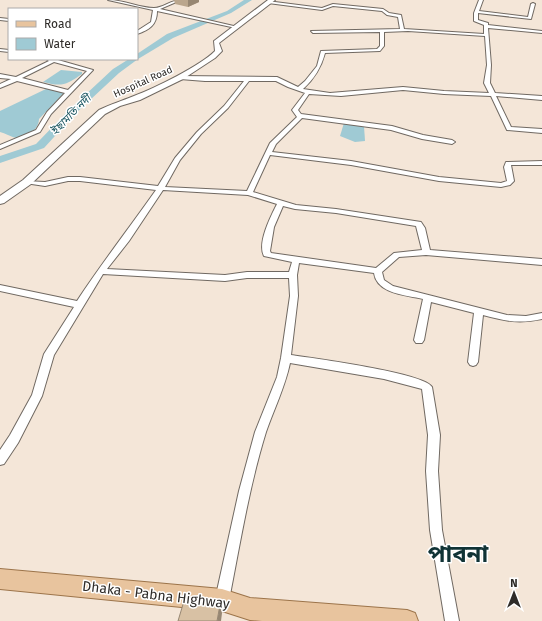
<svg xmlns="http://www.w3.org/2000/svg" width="542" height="621" viewBox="0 0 542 621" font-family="'Fira Sans','Noto Sans Bengali',sans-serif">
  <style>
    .built { fill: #f4e6d8; fill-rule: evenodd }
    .water { fill: #9fcad4 }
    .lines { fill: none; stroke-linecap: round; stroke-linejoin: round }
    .river { fill: #9fcad4; fill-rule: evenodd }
    .minor-casing { stroke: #706962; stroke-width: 2 }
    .secondary-casing { stroke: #706962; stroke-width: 2 }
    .primary-casing { stroke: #9c744a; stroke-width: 2 }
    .minor { fill: #fff; fill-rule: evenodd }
    .secondary { fill: #fff; fill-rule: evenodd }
    .primary { fill: #e8c49e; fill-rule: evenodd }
    .wall { fill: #baa68d }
    .shaded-wall { fill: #978773 }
    .building { fill: #d8c1a4; stroke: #978773 }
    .labels { text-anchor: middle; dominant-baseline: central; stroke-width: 3; stroke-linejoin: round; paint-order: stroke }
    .far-street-label { font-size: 10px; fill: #2e2b28; stroke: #fff }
    .far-water-label { font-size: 11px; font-style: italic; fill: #1b5661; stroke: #fff }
    .near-street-label { font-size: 14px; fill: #2e2b28; stroke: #fff }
    .near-town-label { font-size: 24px; font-weight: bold; fill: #103336; stroke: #fff }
  </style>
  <rect width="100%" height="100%" fill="#fcf4ec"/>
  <path class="built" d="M0,0H542V621H0ZM9,9H137V59H9Z"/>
  <g class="water">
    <path d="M61,70L82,72V74C66,85 62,87 43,82Z"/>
    <path d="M48,88L65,92L39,119C39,129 26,140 16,138C11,137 5,133 0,132V111Z"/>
    <polygon points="344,123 364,126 365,141 355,142 340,136"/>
  </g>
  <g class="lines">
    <polygon class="river" points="244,0 252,0 231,13 173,38 138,59 119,73 75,114 44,148 0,163 0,156 36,144 69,110 113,69 129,59 137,59 137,54 167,34 227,11"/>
    <defs>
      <g id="minor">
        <path d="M108,0C124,0 140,8 154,8C163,8 171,0 181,0L160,9L238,27L236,28L157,11C157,25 149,30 137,34V31L151,22L153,10Z"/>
        <path d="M479,0H483L479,11L528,17L531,4L533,3L535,4L531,19L478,13V20L488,23V25L542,31V33L488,28L491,65L490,83L495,93L542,96V100L496,96L511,127L542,129V133L507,130L491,96L444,94L403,90L341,96L309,94L298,110L301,114L392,126L423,135L452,140L455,142L452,144L422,139L391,130L302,118L276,144L272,152L351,161L439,177L501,183L507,181L504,167L506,162L542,161V165H511L514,181L510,185L501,187L439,181L351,165L270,155L253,192L296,205L336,209L421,222L425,228L430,250L542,259V265L426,255L399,257L382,272L384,280L393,286L507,315L526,316L542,313V319C519,324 505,321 483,315L478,362L476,365L473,366L470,365L468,362L474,313L431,302L424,340L422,343H416L414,340L423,299C406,295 377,294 374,273L299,263L297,275L298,296L291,355C312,358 425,373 432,387L440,435L438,471L442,530L459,621H445L430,530L426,471L428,435L422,389L384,379L290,363C285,387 274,409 266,432C249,487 240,544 229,600L227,605L222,607L217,605L215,600L239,491L255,432L277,377L281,358L290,296L289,278H247L225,281L103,274L54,355L42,396L18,443L4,464L0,465V450L10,435L32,395L44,354L74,307L0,291V285L77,301C102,263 130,227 156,190L80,181H68L45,186L25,183V181L45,182L68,177H80L158,186L175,158L197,132L224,106L244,81H205L180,79L178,78V76L277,77L298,87L305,81L317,66L321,51L377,49L380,46V32L313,33L311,31L400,29L398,17L387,15L382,11L333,6L322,10L268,3L267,1L322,8L333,4L383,9L389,13L401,15L404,29L484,34V25L474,21V13ZM408,31L485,36L487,65L484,83L489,93L444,91L403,87L330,93L303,89C314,79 321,68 325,53L380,51L384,46V32ZM249,81H276L288,87L305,93L292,110L297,117L270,143L247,191L165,187L180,160L201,134L228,108ZM163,190L248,195L277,204C271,216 257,243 264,256L292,262L289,272H247L225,275L107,269L129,241ZM283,206L295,209L336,213L416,226L422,250L394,253L376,268L271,253L270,251L274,227Z"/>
        <polygon points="0,18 9,19 9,21 0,20"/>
        <polygon points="0,49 9,50 9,52 0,51"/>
        <path d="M46,59H58V60L93,70L51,114L40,132L0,149V145L36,130L47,112L65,93L17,81L0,88V84L11,79L0,78V74L16,77L49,61ZM54,62L87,71L68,90L22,78Z"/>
      </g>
      <path id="secondary" d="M268,0H275L219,43L222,51L215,58L183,79L140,100L120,106L105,114L31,184L4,203L0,204V196L23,180L99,110C111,104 122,101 134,96C155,88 200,66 215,51L214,41Z"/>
      <polygon id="primary" points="0,569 222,589 250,598 407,610 415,613 418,621 262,621 250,620 222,611 0,589"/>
    </defs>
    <use href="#minor" class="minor-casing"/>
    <use href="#secondary" class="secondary-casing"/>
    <use href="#primary" class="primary-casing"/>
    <use href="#minor" class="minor"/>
    <use href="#secondary" class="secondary"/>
    <use href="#primary" class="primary"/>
  </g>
  <polygon class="wall" points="174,0 199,0 199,2 188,7 175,4"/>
  <g class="shaded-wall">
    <polygon points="188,0 199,0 199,2 188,7"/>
    <polygon points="220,605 222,613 221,621 217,621"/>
  </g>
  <polygon class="building" points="184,601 220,605 217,621 178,621"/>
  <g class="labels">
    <g class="far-street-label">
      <text transform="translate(143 82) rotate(-24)">Hospital Road</text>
    </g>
    <g class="far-water-label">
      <text transform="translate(71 115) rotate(-45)">ইছামতি নদী</text>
    </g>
    <g class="near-street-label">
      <text transform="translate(156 595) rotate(7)">Dhaka - Pabna Highway</text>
    </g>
    <g class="near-town-label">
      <text x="458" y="554">পাবনা</text>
    </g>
  </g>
  <rect x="8" y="8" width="130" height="52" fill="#ffffff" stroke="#abaaa9"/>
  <rect x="16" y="21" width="20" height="6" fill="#e8c49e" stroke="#abaaa9"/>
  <text x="44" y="28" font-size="12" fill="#2e2b28">Road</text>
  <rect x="16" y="38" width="20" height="12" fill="#9fcad4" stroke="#abaaa9"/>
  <text x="44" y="48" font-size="12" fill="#2e2b28">Water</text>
  <g transform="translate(514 593)" stroke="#ffffff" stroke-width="3" paint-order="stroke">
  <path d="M0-3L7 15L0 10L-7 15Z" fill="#2e2b28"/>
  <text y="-6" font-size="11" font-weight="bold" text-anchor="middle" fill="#2e2b28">N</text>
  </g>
</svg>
